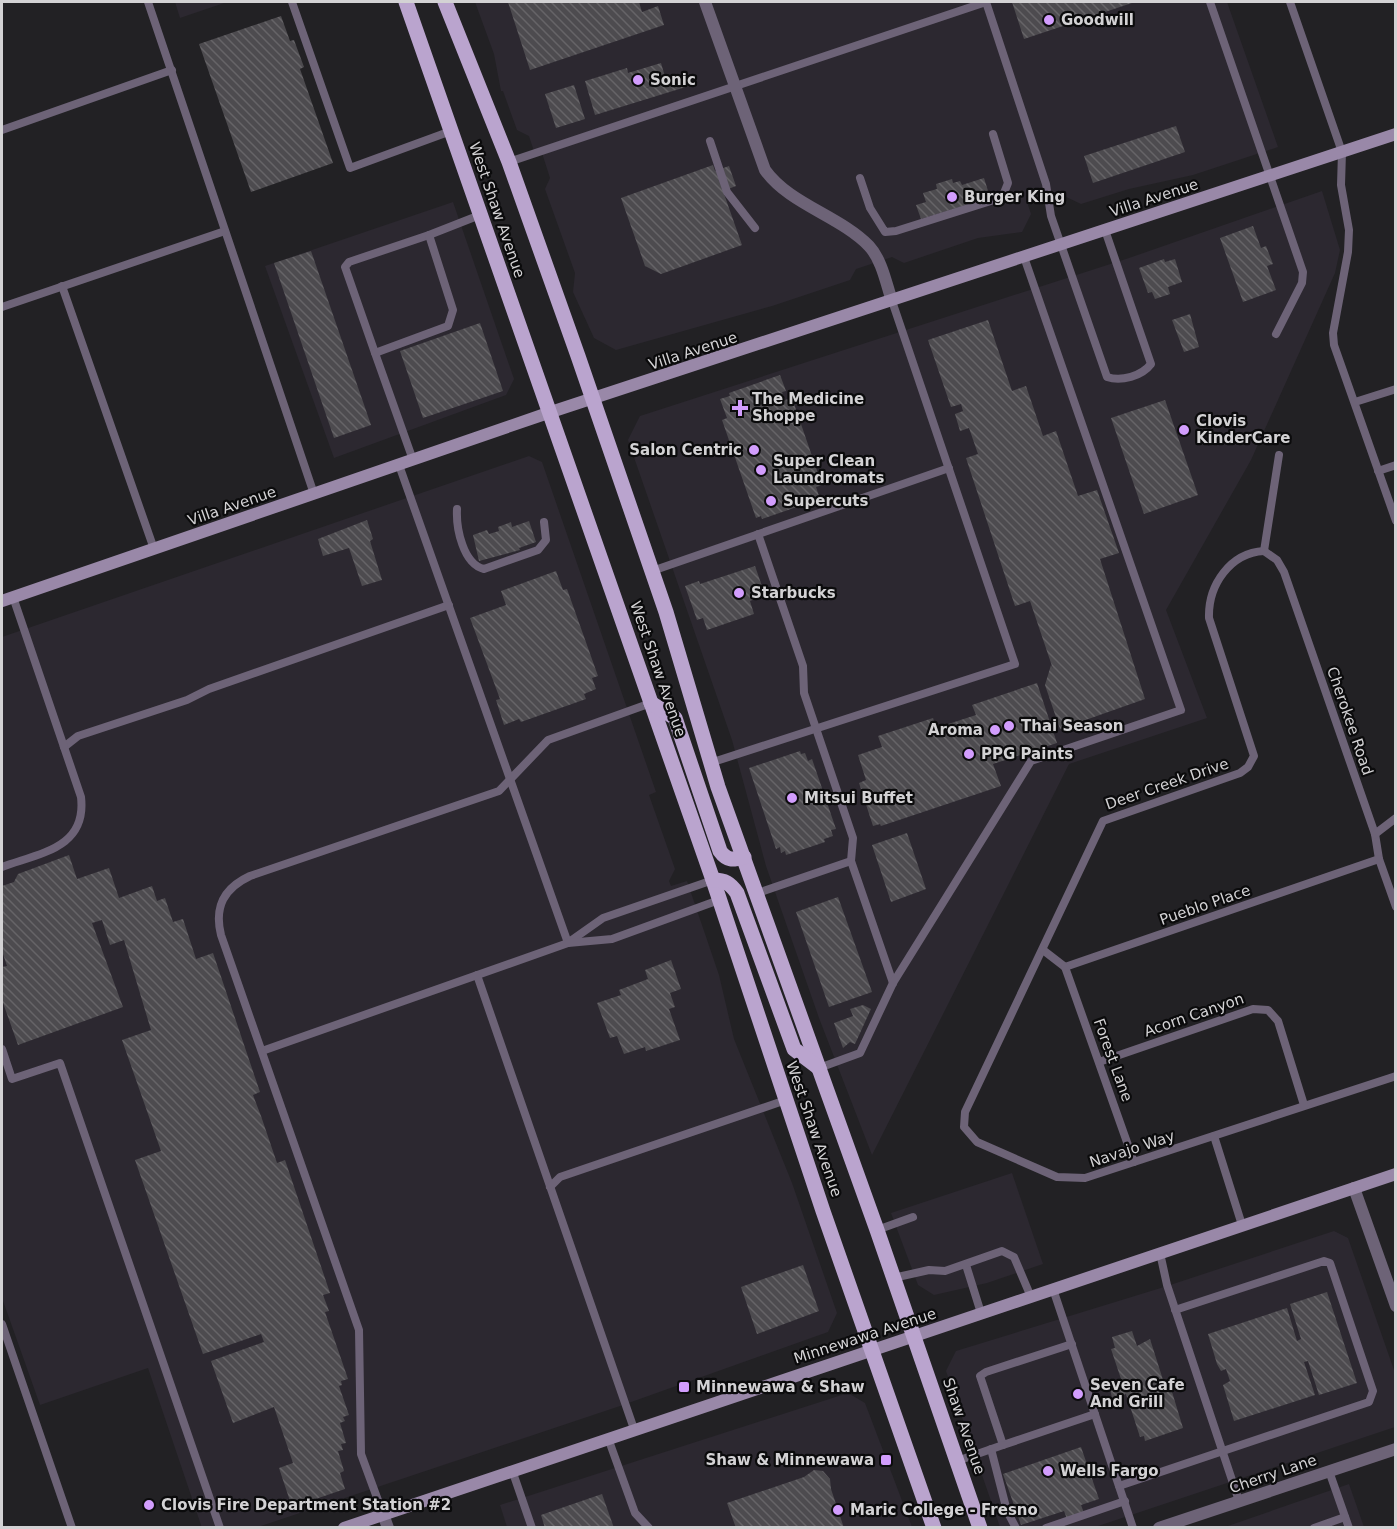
<svg xmlns="http://www.w3.org/2000/svg" width="1397" height="1529" viewBox="0 0 1397 1529" font-family="'DejaVu Sans',sans-serif">
  <style>
    .built { fill: #2c2830 }
    .building { fill: url(#building-back-hatch) }
    .lines { fill: none; stroke-linecap: round; stroke-linejoin: round }
    .lane { stroke: #6d6377; stroke-width: 8 }
    .street { stroke: #6d6377; stroke-width: 12 }
    .secondary { stroke: #9988a8; stroke-width: 12 }
    .primary { stroke: #baa4ce; stroke-width: 15 }
    .poi-dot { fill: #d29dfd; stroke: #0b0b0c; stroke-width: 2 }
    .labels { text-anchor: middle; dominant-baseline: central; stroke-width: 4.5; stroke-linejoin: round; paint-order: stroke }
    .poi-label { font-size: 15px; font-weight: bold; fill: #d3d2d4; stroke: #0b0b0c; text-anchor: start }
    .street-label { font-size: 15px; fill: #d3d2d4; stroke: #0b0b0c }
  </style>
  <defs>
    <pattern id="building-back-hatch" width="6" height="6" patternUnits="userSpaceOnUse" patternTransform="scale(1.5)"><rect width="6" height="6" fill="#4d4b4f"/><path d="M-1 5l2 2M0 0l6 6M5-1l2 2" fill="none" stroke="#666467"/></pattern>
  </defs>
  <rect width="100%" height="100%" fill="#222124"/>
  <g class="built">
    <polygon points="175,2 227,2 180,18"/>
    <polygon points="475,2 1227,2 1278,147 1193,175 1129,189 1081,204 1060,194 1028,205 1031,214 1022,232 978,238 904,263 892,257 856,269 850,280 772,306 616,350 594,338 573,292 575,273 545,189 550,178 542,153 535,154 529,136 517,130 503,91 501,91 494,54"/>
    <polygon points="1322,191 1340,250 1335,273 1251,460 1166,610 1207,718 1069,764 872,1155 819,1018 766,866 732,740 628,440 640,416 1129,258"/>
    <polygon points="453,202 514,379 506,395 334,458 265,266"/>
    <polygon points="529,456 542,462 656,792 649,795 675,869 669,881 671,886 687,881 719,975 734,1039 792,1183 837,1313 828,1332 620,1406 258,1527 202,1528 148,1368 40,1405 2,1298 2,637"/>
    <polygon points="1012,1173 1043,1264 987,1283 934,1295 918,1285 891,1213"/>
    <polygon points="1334,1231 1348,1238 1395,1373 1395,1427 1095,1527 1000,1527 946,1371 956,1351 1164,1287"/>
    <polygon points="848,1393 865,1403 912,1527 507,1527 500,1505"/>
    <polygon points="1349,1484 1364,1527 1222,1528"/>
  </g>
  <g class="building">
    <polygon points="508,2 639,2 642,12 658,6 664,25 530,70"/>
    <polygon points="1012,2 1135,2 1024,39"/>
    <polygon points="281,16 290,41 294,40 304,67 300,69 333,163 251,192 199,44"/>
    <polygon points="661,63 666,80 643,89 686,75 689,86 595,115 585,81 627,68 628,73"/>
    <polygon points="574,85 585,119 556,128 545,94"/>
    <polygon points="1176,126 1185,152 1093,183 1084,156"/>
    <polygon points="713,165 715,171 729,166 736,186 723,191 742,245 661,274 645,266 621,198"/>
    <polygon points="984,178 989,194 969,200 970,204 921,219 916,205 926,202 923,193 937,189 936,184 952,179 953,183 960,181 962,185"/>
    <polygon points="1253,226 1261,248 1266,246 1273,264 1267,266 1276,290 1243,302 1220,238"/>
    <polygon points="311,251 371,425 334,438 274,263"/>
    <polygon points="1164,259 1165,262 1175,259 1182,282 1168,287 1170,294 1155,299 1152,292 1148,293 1139,268"/>
    <polygon points="1190,314 1199,347 1184,352 1172,320"/>
    <polygon points="988,320 1012,391 1026,386 1043,436 1056,431 1078,496 1097,490 1119,553 1100,559 1145,699 1060,729 1045,685 1051,665 1053,669 1030,601 1015,606 966,458 978,454 969,428 960,431 955,414 963,411 961,404 951,407 928,340"/>
    <polygon points="480,323 503,391 423,418 400,351"/>
    <polygon points="780,375 786,391 782,392 785,400 792,398 822,485 816,487 820,499 762,519 761,516 756,518 722,420 727,418 720,399 730,396 729,393"/>
    <polygon points="1165,400 1198,495 1144,514 1111,418"/>
    <polygon points="367,520 373,539 370,541 382,580 362,586 349,548 323,556 318,539"/>
    <polygon points="529,521 536,542 519,548 520,550 479,561 473,535 487,530 489,534 499,531 498,527 511,522 512,527"/>
    <polygon points="755,566 765,595 750,601 754,614 707,630 703,618 697,620 685,586 699,581 700,584"/>
    <polygon points="556,571 563,590 567,589 598,676 592,678 596,689 584,694 586,699 521,722 519,719 504,725 496,700 500,699 470,618 506,605 501,591"/>
    <polygon points="1037,683 1057,743 993,764 1001,786 881,826 880,824 873,826 859,783 866,780 858,755 882,747 878,736 933,718 936,728 976,715 972,705"/>
    <polygon points="800,751 801,754 805,753 808,761 812,759 836,829 831,830 833,836 824,839 825,842 786,855 785,851 781,853 780,847 776,849 749,768"/>
    <polygon points="907,833 926,889 891,902 872,845"/>
    <polygon points="69,855 77,879 109,868 119,898 152,886 157,901 165,898 173,922 183,919 196,959 213,953 260,1092 253,1095 261,1116 277,1163 285,1160 330,1293 323,1295 329,1311 325,1312 348,1379 341,1381 342,1385 339,1386 349,1415 343,1417 345,1421 340,1423 346,1443 341,1444 343,1450 338,1451 344,1471 340,1473 345,1489 292,1507 279,1468 293,1463 274,1407 233,1423 211,1361 264,1342 261,1334 203,1354 135,1160 161,1151 122,1040 151,1030 124,940 110,945 102,920 92,923 123,1007 18,1045 2,1000 2,967 7,966 2,951 2,886 14,882 18,874"/>
    <polygon points="838,897 872,992 829,1007 796,912"/>
    <polygon points="671,960 681,989 670,993 675,1007 669,1009 680,1040 646,1051 645,1047 624,1054 617,1036 610,1038 597,1003 621,995 619,990 648,979 645,970"/>
    <polygon points="863,1005 871,1009 855,1044 850,1042 843,1048 834,1023 853,1016 850,1009"/>
    <polygon points="803,1265 819,1311 757,1334 741,1287"/>
    <polygon points="1327,1292 1357,1383 1319,1395 1308,1361 1304,1362 1315,1395 1234,1421 1223,1385 1230,1381 1226,1369 1221,1371 1217,1364 1208,1334 1287,1308 1297,1341 1301,1339 1290,1304"/>
    <polygon points="1132,1331 1137,1346 1150,1339 1164,1383 1169,1382 1183,1428 1145,1441 1144,1436 1140,1437 1126,1394 1112,1398 1110,1389 1123,1385 1111,1349 1115,1348 1112,1337"/>
    <polygon points="1081,1447 1099,1499 1081,1505 1084,1513 1067,1519 1064,1511 1021,1525 1003,1474"/>
    <polygon points="814,1470 823,1471 830,1479 831,1489 844,1528 736,1528 727,1503 804,1477"/>
    <polygon points="602,1494 614,1528 545,1528 541,1515"/>
  </g>
  <g class="lines">
    <g class="lane">
      <polyline points="148,2 314,494"/>
      <polyline points="292,2 350,168 451,131"/>
      <path d="M986,2L1046,184L1051,216L1107,377C1121,382 1142,376 1151,364L1105,230"/>
      <polyline points="1210,2 1303,272 1302,283 1276,334"/>
      <polyline points="1290,2 1342,152 1341,185 1349,230 1348,252 1333,333 1334,345 1396,521"/>
      <polyline points="2,130 172,70"/>
      <polyline points="710,141 727,192 755,228"/>
      <polyline points="509,162 986,2"/>
      <polyline points="860,178 870,208 885,232 896,231 994,200 1004,193 1008,183 993,134"/>
      <polyline points="62,286 154,549"/>
      <polyline points="2,307 225,231"/>
      <polyline points="375,353 345,267 349,262 429,235"/>
      <polyline points="1355,402 1396,389"/>
      <polyline points="413,460 375,353 448,326 453,310 429,235 480,215"/>
      <polyline points="399,465 568,943"/>
      <polyline points="1378,471 1396,465"/>
      <path d="M457,509C456,528 463,564 484,569L538,550L546,540L544,522"/>
      <polyline points="758,534 803,666 804,693 853,838 851,861 893,983"/>
      <path d="M1264,551C1230,553 1208,585 1209,618L1254,756L1248,767L1240,773L1103,821L965,1112L964,1127L977,1142L1057,1177L1085,1178L1396,1076"/>
      <polyline points="1264,551 1277,560 1284,572 1375,834 1379,859 1396,907"/>
      <polyline points="1264,551 1279,455"/>
      <polyline points="652,571 949,468"/>
      <polyline points="64,747 78,736 187,700 209,689 449,605"/>
      <polyline points="710,763 1015,664 892,301"/>
      <polyline points="1375,834 1396,818"/>
      <path d="M2,867C40,853 87,848 81,797L13,597"/>
      <polyline points="755,894 851,861"/>
      <polyline points="569,942 603,918 713,880"/>
      <polyline points="1043,950 1065,967 1379,859"/>
      <polyline points="1065,967 1134,1162"/>
      <polyline points="477,975 634,1429"/>
      <polyline points="2,1049 12,1079 60,1063 220,1528"/>
      <polyline points="262,1051 568,943 612,939 719,900"/>
      <polyline points="1099,1062 1253,1009 1268,1010 1278,1021 1304,1105"/>
      <polyline points="819,1068 860,1053 893,983 1031,761 1181,710 1024,257"/>
      <polyline points="1214,1136 1242,1225"/>
      <polyline points="550,1187 560,1177 786,1100"/>
      <polyline points="877,1230 913,1217"/>
      <polyline points="1160,1253 1167,1285 1239,1501"/>
      <polyline points="966,1265 981,1313"/>
      <polyline points="893,1278 929,1270 945,1271 1002,1251 1014,1257 1031,1297"/>
      <polyline points="1053,1289 1133,1528"/>
      <polyline points="2,1324 72,1528"/>
      <polyline points="1072,1344 986,1372 980,1376 1003,1445 1095,1414"/>
      <polyline points="608,1438 635,1513 649,1528"/>
      <polyline points="991,1449 1007,1511 1016,1528"/>
      <polyline points="957,1461 1003,1445"/>
      <polyline points="512,1470 532,1528"/>
      <polyline points="1329,1471 1349,1528"/>
      <polyline points="1119,1486 1369,1402 1373,1391 1330,1263 1324,1261 1175,1310"/>
      <path d="M383,1514L361,1454L359,1330L221,935C214,907 224,888 250,876L499,791L548,740L651,703"/>
      <polyline points="1046,1528 1125,1501"/>
      <polyline points="1314,1528 1345,1517"/>
    </g>
    <g class="street">
      <path d="M705,2L765,170C789,204 840,216 869,246C882,260 886,283 892,301"/>
      <polyline points="1354,1188 1396,1306"/>
      <polyline points="383,1514 388,1528"/>
      <polyline points="1159,1528 1396,1449"/>
    </g>
    <g class="secondary">
      <polyline points="2,601 548,413 1396,134"/>
      <polyline points="344,1528 1396,1174"/>
    </g>
    <g class="primary">
      <polyline points="406,2 713,880 823,1211 934,1528"/>
      <polyline points="445,2 509,162 578,356 666,612 718,787 877,1230 980,1528"/>
      <path d="M651,703L675,718L720,851C727,861 733,860 744,857"/>
      <path d="M713,880C725,880 730,883 737,893L794,1049L819,1068"/>
    </g>
  </g>
  <g class="poi-dot">
    <circle cx="1049" cy="20" r="6"/>
    <circle cx="638" cy="80" r="6"/>
    <circle cx="952" cy="197" r="6"/>
    <path d="M737 399h6v6h6v6h-6v6h-6v-6h-6v-6h6z"/>
    <circle cx="1184" cy="430" r="6"/>
    <circle cx="754" cy="450" r="6"/>
    <circle cx="761" cy="470" r="6"/>
    <circle cx="771" cy="501" r="6"/>
    <circle cx="739" cy="593" r="6"/>
    <circle cx="1009" cy="726" r="6"/>
    <circle cx="995" cy="730" r="6"/>
    <circle cx="969" cy="754" r="6"/>
    <circle cx="792" cy="798" r="6"/>
    <rect x="678" y="1381" width="12" height="12" rx="3"/>
    <circle cx="1078" cy="1394" r="6"/>
    <rect x="880" y="1454" width="12" height="12" rx="3"/>
    <circle cx="1048" cy="1471" r="6"/>
    <circle cx="149" cy="1505" r="6"/>
    <circle cx="838" cy="1510" r="6"/>
  </g>
  <g class="labels">
    <g class="poi-label">
      <text x="1061" y="20">Goodwill</text>
      <text x="650" y="80">Sonic</text>
      <text x="964" y="197">Burger King</text>
      <text x="752" y="399">The Medicine<tspan x="752" dy="17">Shoppe</tspan></text>
      <text x="1196" y="421">Clovis<tspan x="1196" dy="17">KinderCare</tspan></text>
      <text x="742" y="450" text-anchor="end">Salon Centric</text>
      <text x="773" y="461">Super Clean<tspan x="773" dy="17">Laundromats</tspan></text>
      <text x="783" y="501">Supercuts</text>
      <text x="751" y="593">Starbucks</text>
      <text x="1021" y="726">Thai Season</text>
      <text x="983" y="730" text-anchor="end">Aroma</text>
      <text x="981" y="754">PPG Paints</text>
      <text x="804" y="798">Mitsui Buffet</text>
      <text x="1090" y="1385">Seven Cafe<tspan x="1090" dy="17">And Grill</tspan></text>
      <text x="696" y="1387">Minnewawa &amp; Shaw</text>
      <text x="874" y="1460" text-anchor="end">Shaw &amp; Minnewawa</text>
      <text x="1060" y="1471">Wells Fargo</text>
      <text x="161" y="1505">Clovis Fire Department Station #2</text>
      <text x="850" y="1510">Maric College - Fresno</text>
    </g>
    <g class="street-label">
      <text transform="translate(1154 198) rotate(-18)">Villa Avenue</text>
      <text transform="translate(497 210) rotate(71)">West Shaw Avenue</text>
      <text transform="translate(693 351) rotate(-18)">Villa Avenue</text>
      <text transform="translate(232 506) rotate(-19)">Villa Avenue</text>
      <text transform="translate(658 669) rotate(71)">West Shaw Avenue</text>
      <text transform="translate(1350 721) rotate(71)">Cherokee Road</text>
      <text transform="translate(1167 784) rotate(-19)">Deer Creek Drive</text>
      <text transform="translate(1205 905) rotate(-19)">Pueblo Place</text>
      <text transform="translate(1194 1015) rotate(-19)">Acorn Canyon</text>
      <text transform="translate(1113 1060) rotate(70)">Forest Lane</text>
      <text transform="translate(814 1129) rotate(71)">West Shaw Avenue</text>
      <text transform="translate(1132 1149) rotate(-18)">Navajo Way</text>
      <text transform="translate(865 1336) rotate(-18)">Minnewawa Avenue</text>
      <text transform="translate(964 1426) rotate(71)">Shaw Avenue</text>
      <text transform="translate(1273 1474) rotate(-19)">Cherry Lane</text>
    </g>
  </g>
  <rect width="1397" height="1529" fill="none" stroke="#d3d2d4" stroke-width="6"/>
</svg>
